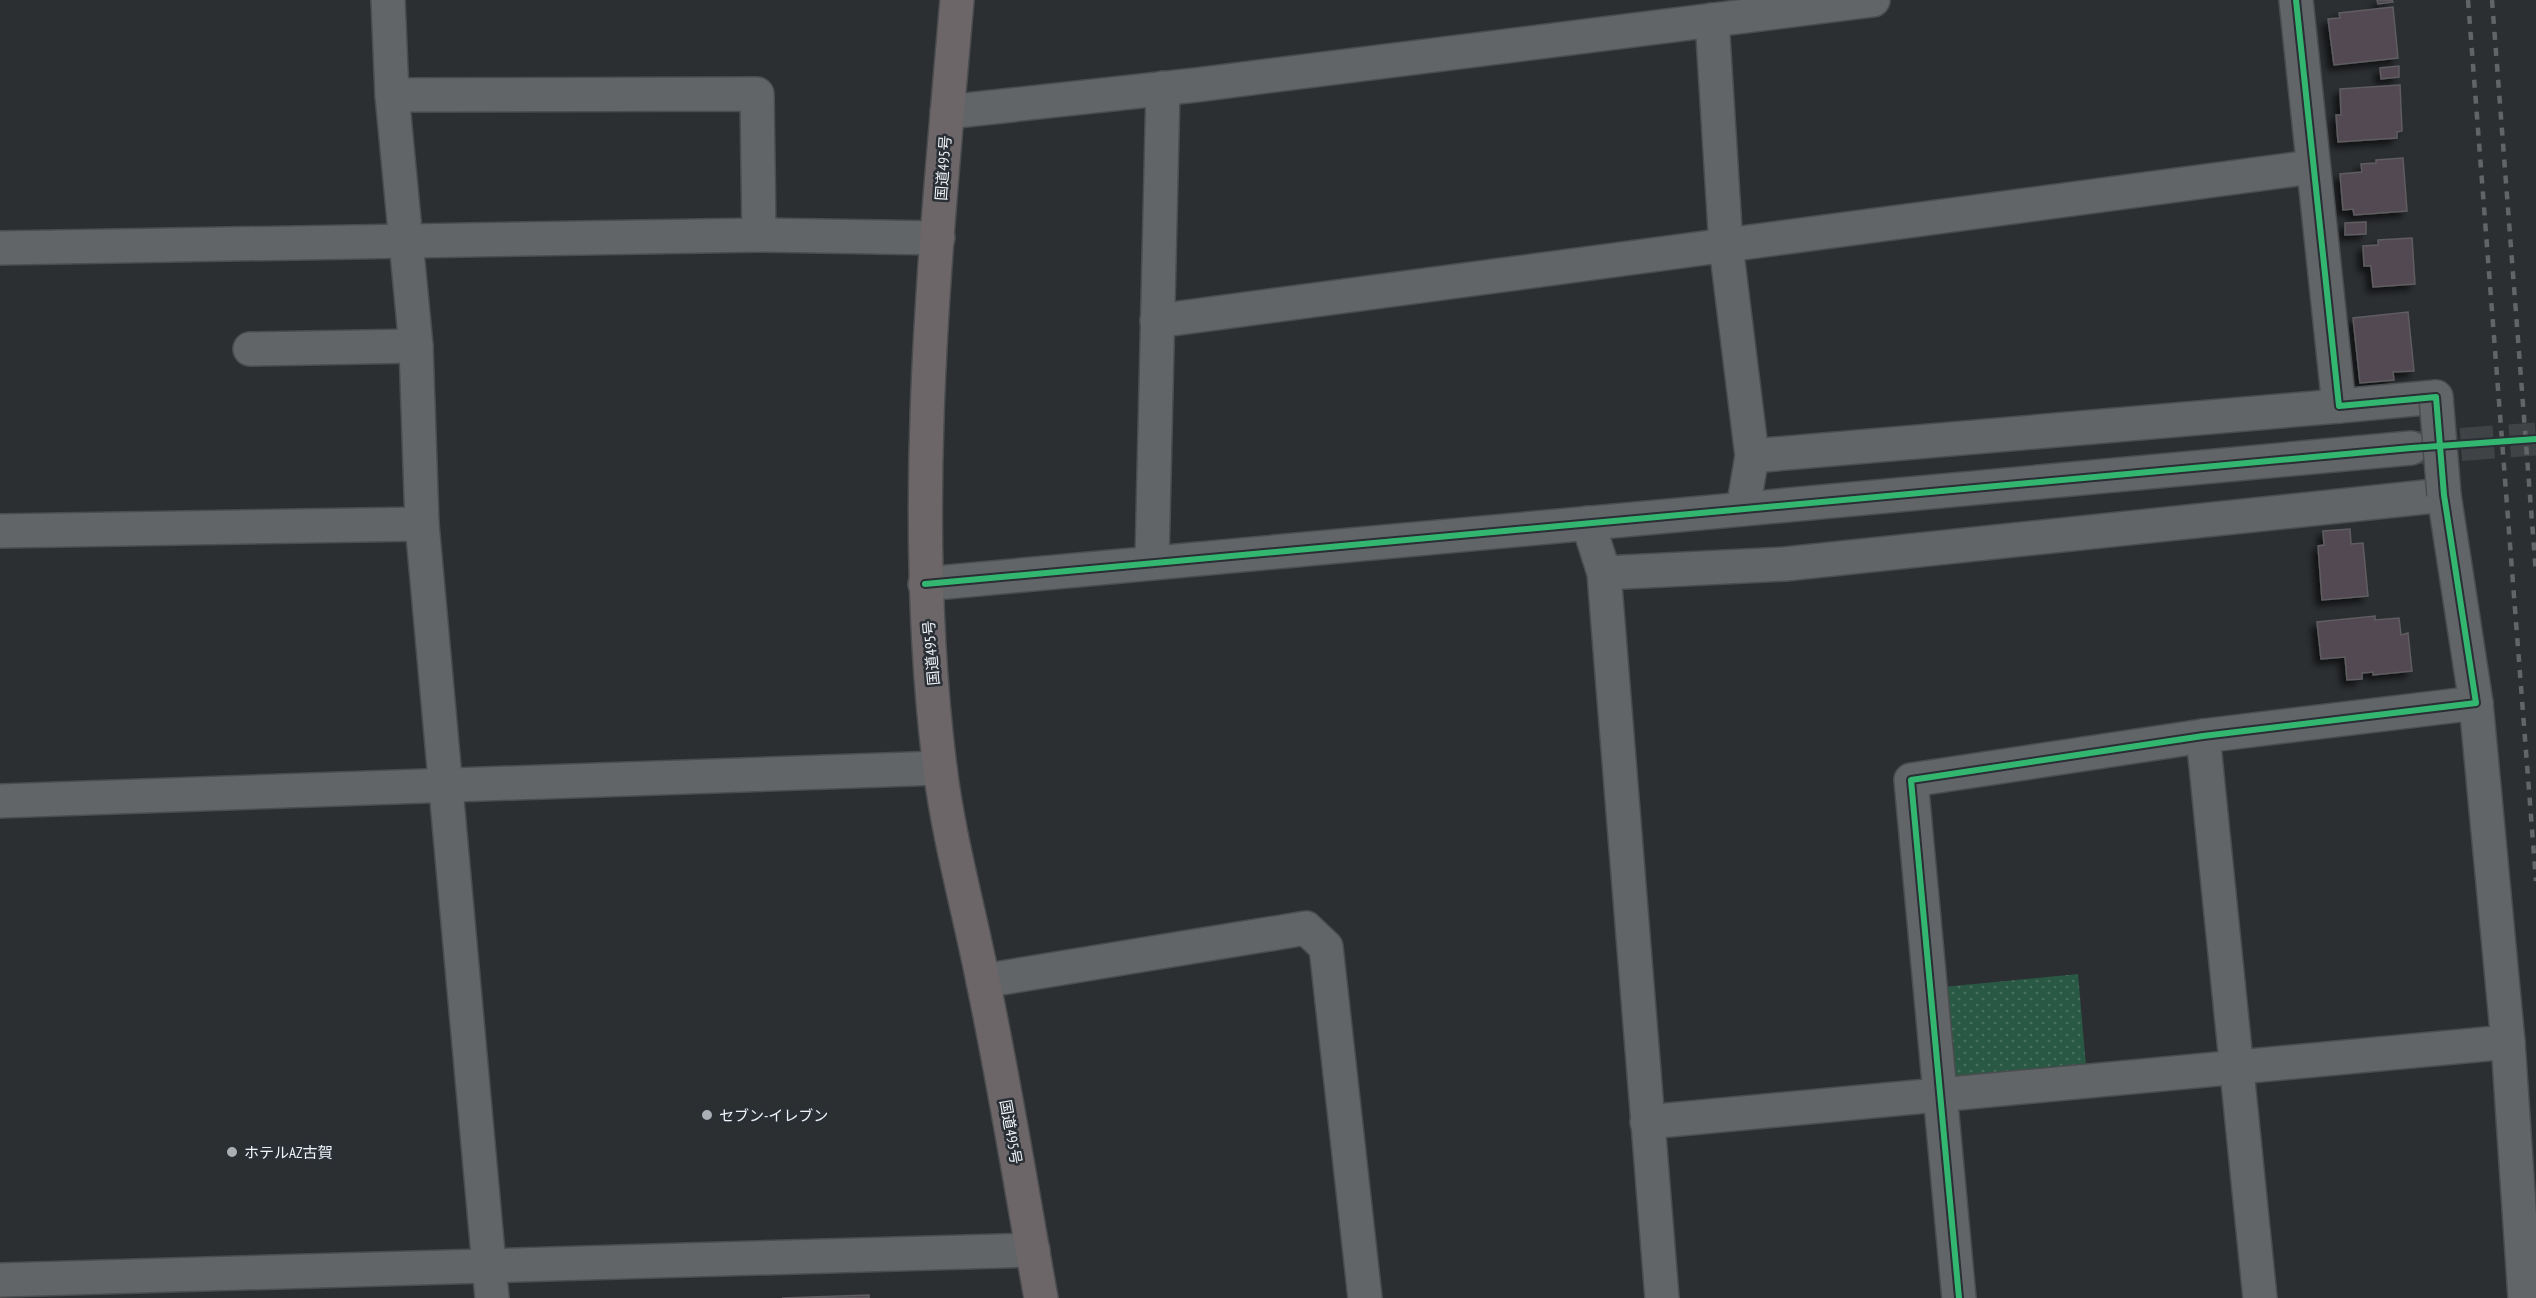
<svg xmlns="http://www.w3.org/2000/svg" width="2536" height="1298" viewBox="0 0 2536 1298" font-family="'PT Sans Narrow','Noto Sans JP',sans-serif">
  <style>
    .grass { fill: url(#grass-dots) }
    .building { fill: #534852; stroke: #5e5d60; stroke-width: 1.5; filter: url(#shadow) }
    .lines { fill: none; stroke-linecap: round; stroke-linejoin: round }
    .minor-tunnel { stroke: #404346; stroke-width: 33; stroke-dasharray: 33 16; stroke-linecap: butt }
    .minor-casing { stroke: #4a4c4e; stroke-width: 36 }
    .highway-casing { stroke: #4a4c4e; stroke-width: 36 }
    .minor { stroke: #626567; stroke-width: 33 }
    .highway { stroke: #6d6668; stroke-width: 33 }
    .rail { stroke: #626567; stroke-width: 4.5; stroke-dasharray: 8 8; stroke-linecap: butt }
    .minor-bridge-casing { stroke: #4a4c4e; stroke-width: 36; stroke-linecap: butt }
    .minor-bridge { stroke: #626567; stroke-width: 33 }
    .cycleway-casing { stroke: #292f35; stroke-width: 10 }
    .cycleway { stroke: #33b770; stroke-width: 6 }
    .poi-dot { fill: #abafb3; stroke: #292f35; stroke-width: 2 }
    .labels { text-anchor: middle; dominant-baseline: central; stroke-width: 5; stroke-linejoin: round; paint-order: stroke }
    .street-label { font-size: 15px; fill: #f0f4f8; stroke: #292f35 }
    .poi-label { font-size: 15px; fill: #f0f4f8; stroke: #292f35; text-anchor: start }
  </style>
  <defs>
    <pattern id="grass-dots" width="8" height="8" patternUnits="userSpaceOnUse" patternTransform="scale(1.5)"><rect width="8" height="8" fill="#295844"/><path d="M2 2h.1M6 6h.1" fill="none" stroke="#487160" stroke-width="1.8" stroke-linecap="round"/></pattern>
    <filter id="shadow"><feDropShadow dx="-5.5" dy="5.5" stdDeviation="3" flood-color="#0009"/></filter>
  </defs>
  <rect width="100%" height="100%" fill="#2c2f32"/>
  <polygon class="grass" points="2078,974 2086,1066 1951,1078 1943,987"/>
  <g class="building">
    <polygon points="2377,0 2392,0 2393,2 2378,4"/>
    <polygon points="2393,7 2398,58 2334,65 2328,19 2340,18 2339,13"/>
    <polygon points="2399,66 2399,77 2381,79 2380,68"/>
    <polygon points="2400,85 2402,131 2397,132 2397,138 2338,142 2336,115 2341,115 2340,89"/>
    <polygon points="2403,158 2407,211 2354,215 2353,209 2343,210 2340,174 2362,172 2361,164 2376,163 2376,160"/>
    <polygon points="2366,222 2366,234 2345,235 2345,223"/>
    <polygon points="2412,238 2415,284 2373,287 2371,266 2364,266 2363,246 2378,245 2378,240"/>
    <polygon points="2408,312 2414,371 2393,372 2394,380 2360,383 2353,318"/>
    <polygon points="2350,529 2351,544 2363,543 2368,596 2322,600 2318,546 2324,545 2323,531"/>
    <polygon points="2375,616 2375,620 2399,618 2401,635 2408,633 2412,671 2373,675 2373,672 2362,673 2362,679 2347,680 2345,657 2321,659 2317,622"/>
    <polygon points="869,1295 869,1298 782,1298"/>
  </g>
  <g class="lines">
    <polyline class="minor-tunnel" points="2412,448 2536,439"/>
    <defs>
      <g id="minor">
        <polyline points="388,0 392,95 416,346 422,524 492,1298"/>
        <polyline points="2296,0 2339,406 2436,397"/>
        <polyline points="1712,20 1726,246 1752,456 1743,509"/>
        <polyline points="392,95 757,94 759,235"/>
        <polyline points="947,112 1196,85 1873,0"/>
        <polyline points="0,248 759,235 938,238"/>
        <polyline points="1157,321 2312,167"/>
        <polyline points="250,349 416,346"/>
        <polyline points="1752,456 2339,406"/>
        <polyline points="1588,523 1604,573 1662,1298"/>
        <polyline points="0,531 422,524"/>
        <polyline points="1152,561 1163,88"/>
        <polyline points="1604,573 1785,564 2444,495 2476,703 2203,736 1911,780 1959,1298"/>
        <polyline points="925,584 2411,448"/>
        <polyline points="2476,703 2508,1042 2525,1298"/>
        <polyline points="2203,736 2260,1298"/>
        <polyline points="0,801 940,768"/>
        <polyline points="983,981 1306,928 1326,947 1365,1298"/>
        <polyline points="1647,1122 2508,1042"/>
        <polyline points="0,1280 1033,1250"/>
      </g>
      <path id="highway" d="M957,0C935,254 908,514 940,768C949,840 969,910 983,981C1005,1086 1022,1192 1041,1298"/>
    </defs>
    <use href="#minor" class="minor-casing"/>
    <use href="#highway" class="highway-casing"/>
    <use href="#minor" class="minor"/>
    <use href="#highway" class="highway"/>
    <g class="rail">
      <polyline points="2468,0 2536,881"/>
      <polyline points="2492,0 2536,574"/>
    </g>
    <defs>
      <polyline id="minor-bridge" points="2436,397 2444,495"/>
    </defs>
    <use href="#minor-bridge" class="minor-bridge-casing"/>
    <use href="#minor-bridge" class="minor-bridge"/>
    <defs>
      <g id="cycleway">
        <polyline points="925,584 2411,448 2536,439"/>
        <polyline points="1959,1298 1911,780 2203,736 2476,703 2444,495 2436,397 2339,406 2296,0"/>
      </g>
    </defs>
    <use href="#cycleway" class="cycleway-casing"/>
    <use href="#cycleway" class="cycleway"/>
  </g>
  <g class="poi-dot">
    <circle cx="707" cy="1115" r="6"/>
    <circle cx="232" cy="1152" r="6"/>
  </g>
  <g class="labels">
    <g class="street-label">
      <text transform="translate(943 168) rotate(-86)">国道495号</text>
      <text transform="translate(931 653) rotate(-95)">国道495号</text>
      <text transform="translate(1011 1132) rotate(80)">国道495号</text>
    </g>
    <g class="poi-label">
      <text x="719" y="1115">セブン-イレブン</text>
      <text x="244" y="1152">ホテルAZ古賀</text>
    </g>
  </g>
</svg>
